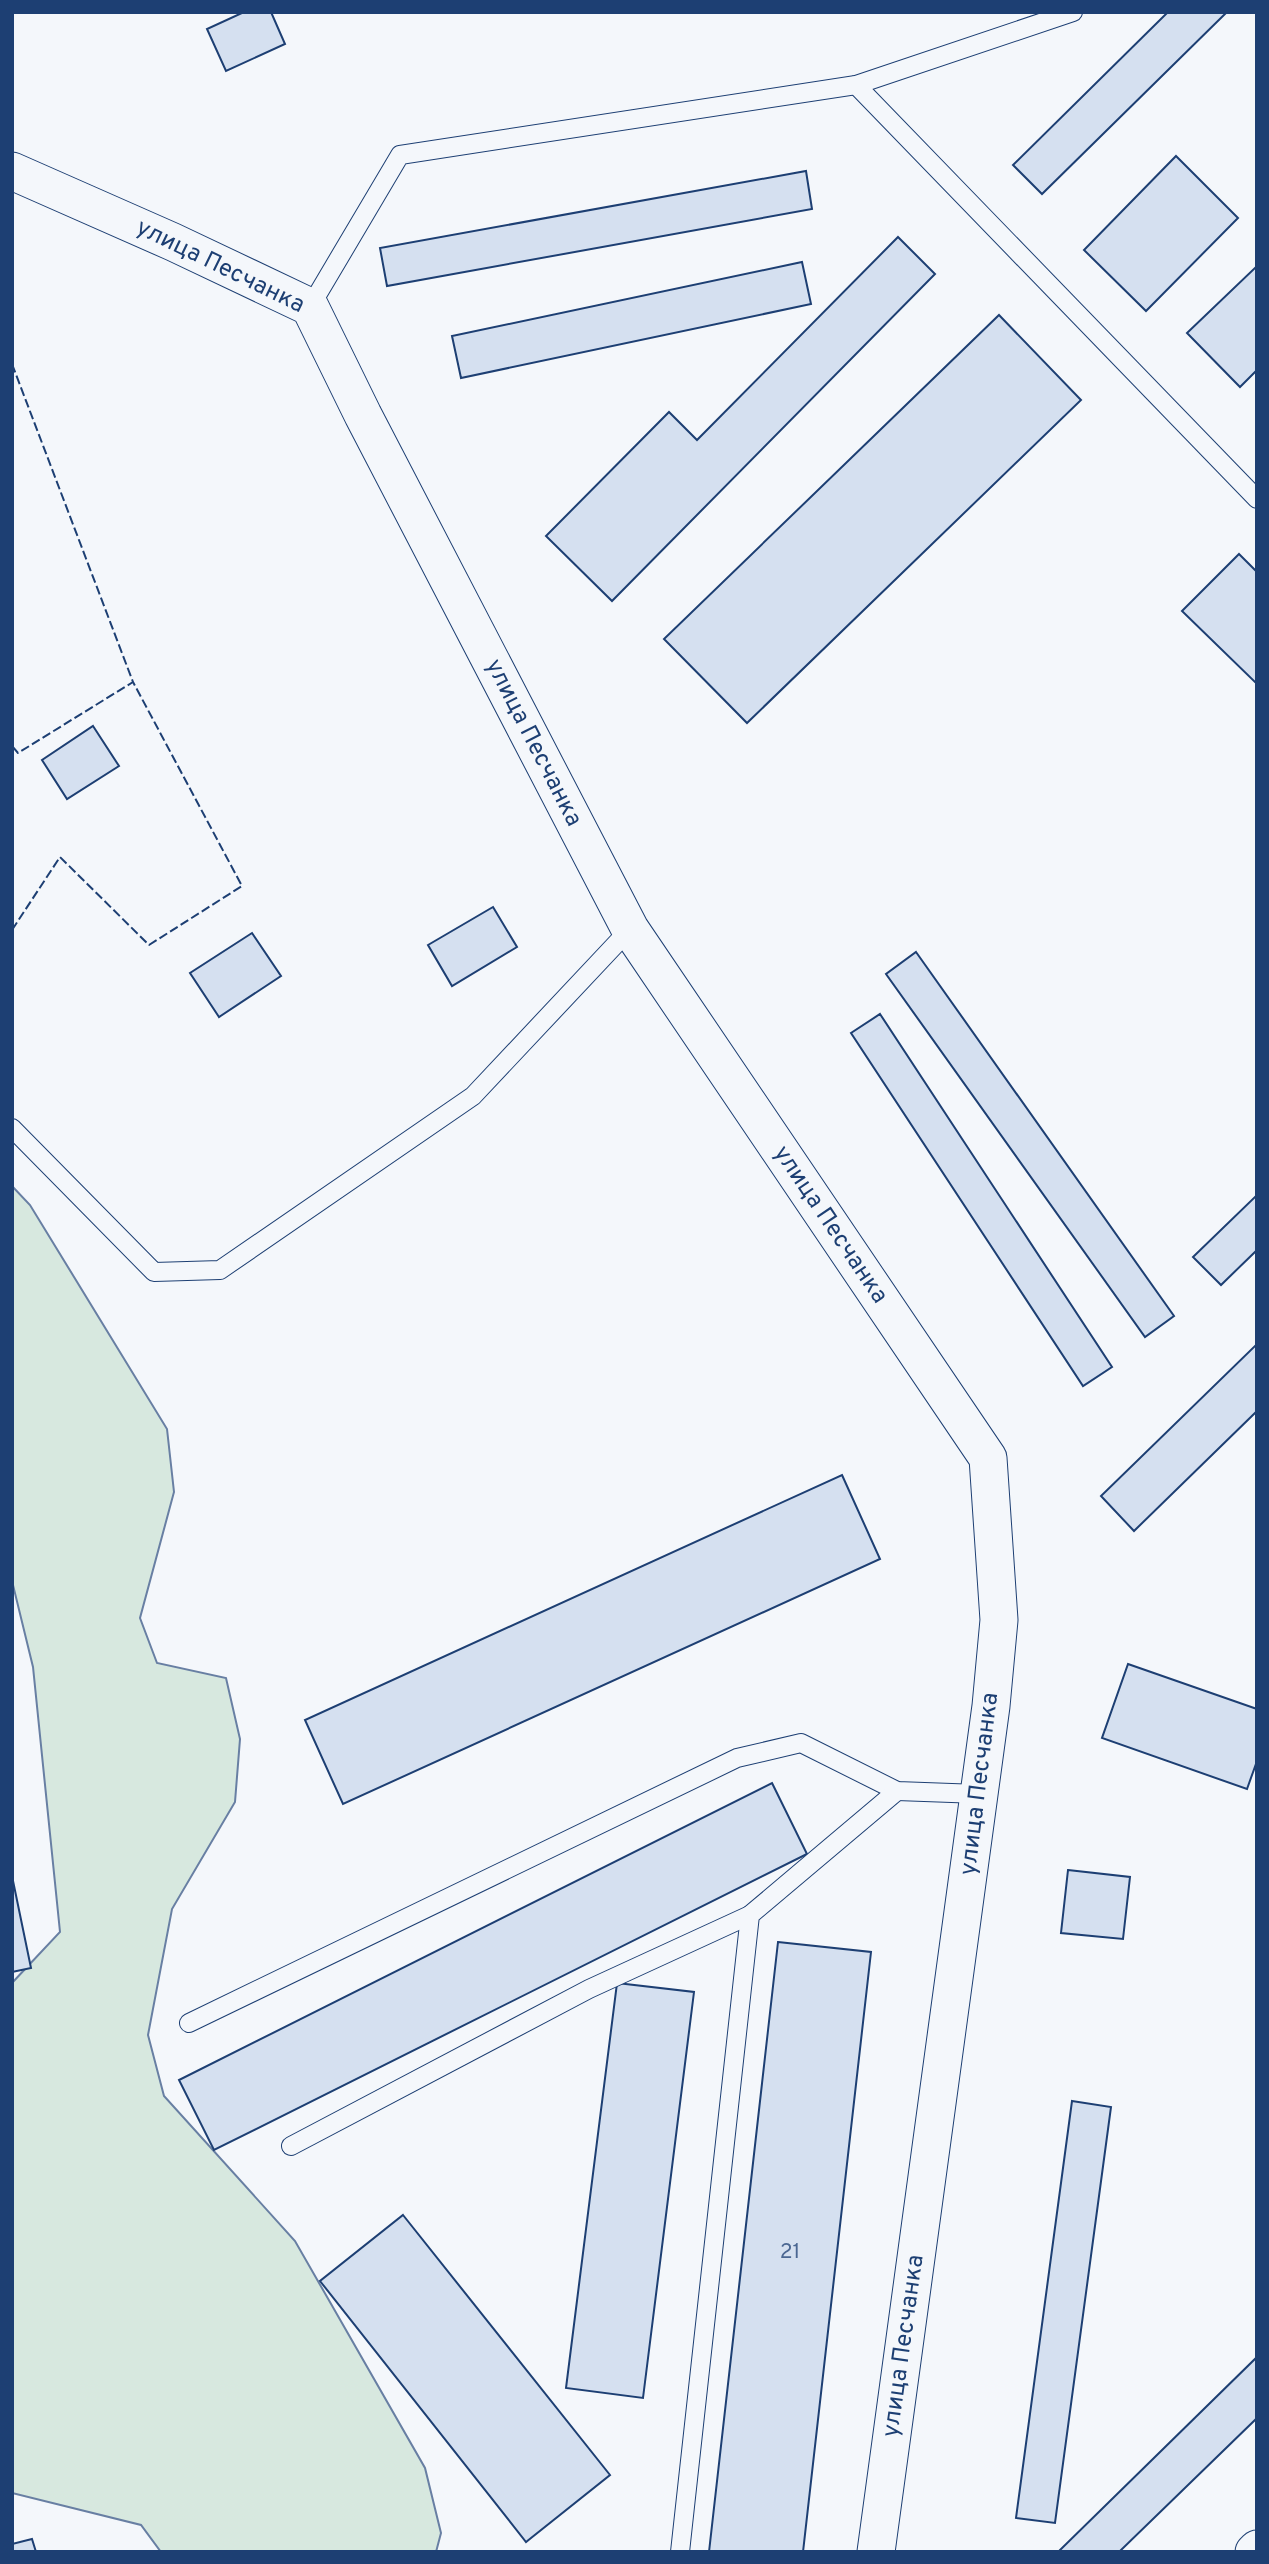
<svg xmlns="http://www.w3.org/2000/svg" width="1269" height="2564" viewBox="0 0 1269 2564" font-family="Overpass,sans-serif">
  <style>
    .green { fill: #d7e8df; stroke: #687fa3; stroke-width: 2 }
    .building { fill: #d5e0f0; stroke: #1d3f73; stroke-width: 2 }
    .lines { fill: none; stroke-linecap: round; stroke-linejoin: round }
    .service-casing { stroke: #1d3f73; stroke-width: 20 }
    .minor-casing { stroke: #1d3f73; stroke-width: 39 }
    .service { stroke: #f4f7fb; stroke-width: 18 }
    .minor { stroke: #f4f7fb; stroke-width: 37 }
    .fence { stroke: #1d3f73; stroke-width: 2; stroke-dasharray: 9 3.5; stroke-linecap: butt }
    .labels { text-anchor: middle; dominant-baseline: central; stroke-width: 5; stroke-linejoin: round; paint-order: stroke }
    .number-label { font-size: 21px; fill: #4b6792 }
    .street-label { font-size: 24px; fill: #1d3f73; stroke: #f4f7fb }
  </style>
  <rect width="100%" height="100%" fill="#f4f7fb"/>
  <polygon class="green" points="12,1186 30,1205 167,1429 174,1492 140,1618 157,1663 226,1678 240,1739 235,1802 172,1909 148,2035 164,2096 295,2241 425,2468 441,2533 436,2552 161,2552 141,2525 12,2493 12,1983 60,1932 33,1667 12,1581"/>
  <g class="building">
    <polygon points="244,12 271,12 285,44 226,71 207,29"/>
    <polygon points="1168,12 1227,12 1042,194 1013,165"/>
    <polygon points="1176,156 1238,218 1146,311 1084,250"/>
    <polygon points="806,171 812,209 387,286 380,248"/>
    <polygon points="898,237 935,274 612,601 546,536 669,412 697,440"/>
    <polygon points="802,262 811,304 461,378 452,336"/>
    <polygon points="1257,266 1257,370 1240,387 1187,333"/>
    <polygon points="999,315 1081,400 747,723 664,639"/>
    <polygon points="1239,554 1257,572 1257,684 1182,611"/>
    <polygon points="93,726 119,766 67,799 42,760"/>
    <polygon points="493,907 517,947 452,986 428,945"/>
    <polygon points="252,933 281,976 219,1017 190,973"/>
    <polygon points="916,952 1174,1316 1145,1337 886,974"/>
    <polygon points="880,1014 1112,1367 1083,1386 851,1033"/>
    <polygon points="1257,1195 1257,1250 1221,1285 1193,1257"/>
    <polygon points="1257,1344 1257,1411 1134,1531 1101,1496"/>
    <polygon points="842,1475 880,1559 343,1804 305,1720"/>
    <polygon points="1128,1664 1257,1709 1257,1761 1247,1789 1102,1738"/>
    <polygon points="772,1783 807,1854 214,2150 179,2080"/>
    <polygon points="1068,1870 1130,1877 1123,1939 1061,1933"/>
    <polygon points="12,1876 31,1968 12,1972"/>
    <polygon points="778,1942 871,1952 803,2552 709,2552"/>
    <polygon points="617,1983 694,1992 643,2398 566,2388"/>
    <polygon points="1072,2101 1111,2107 1055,2523 1016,2518"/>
    <polygon points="403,2215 610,2475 526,2542 320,2281"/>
    <polygon points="1257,2357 1257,2418 1119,2552 1058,2552"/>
    <polygon points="32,2539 36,2552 12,2552 12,2544"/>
  </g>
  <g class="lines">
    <defs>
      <g id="service">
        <polyline points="856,85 1257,499"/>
        <polyline points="310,307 400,155 856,85 1073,12"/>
        <polyline points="12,1128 154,1272 220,1270 473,1096 630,929"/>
        <polyline points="189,2023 737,1758 801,1743 897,1791 979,1794"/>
        <polyline points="291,2146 589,1989 750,1915"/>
        <polyline points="680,2552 750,1915 897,1791"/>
      </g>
      <g id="minor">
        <polyline points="12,171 173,242 310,307 363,415 630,929 988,1458 999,1620 991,1706 876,2552"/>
        <polyline points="1254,2552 1257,2549"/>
      </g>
    </defs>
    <use href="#service" class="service-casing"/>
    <use href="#minor" class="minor-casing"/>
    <use href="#service" class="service"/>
    <use href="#minor" class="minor"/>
    <g class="fence">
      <polyline points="12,364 133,682 18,753 12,746"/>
      <polyline points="12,930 60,857 149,945 242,886 133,682"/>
    </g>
  </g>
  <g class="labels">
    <g class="number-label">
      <text x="790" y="2252">21</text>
    </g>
    <g class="street-label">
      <text transform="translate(220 267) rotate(26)">улица Песчанка</text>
      <text transform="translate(533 743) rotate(63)">улица Песчанка</text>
      <text transform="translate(830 1225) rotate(56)">улица Песчанка</text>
      <text transform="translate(980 1784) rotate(-83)">улица Песчанка</text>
      <text transform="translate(904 2346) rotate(-82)">улица Песчанка</text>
    </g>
  </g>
  <rect width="1269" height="2564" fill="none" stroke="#1d3f73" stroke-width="28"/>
</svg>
